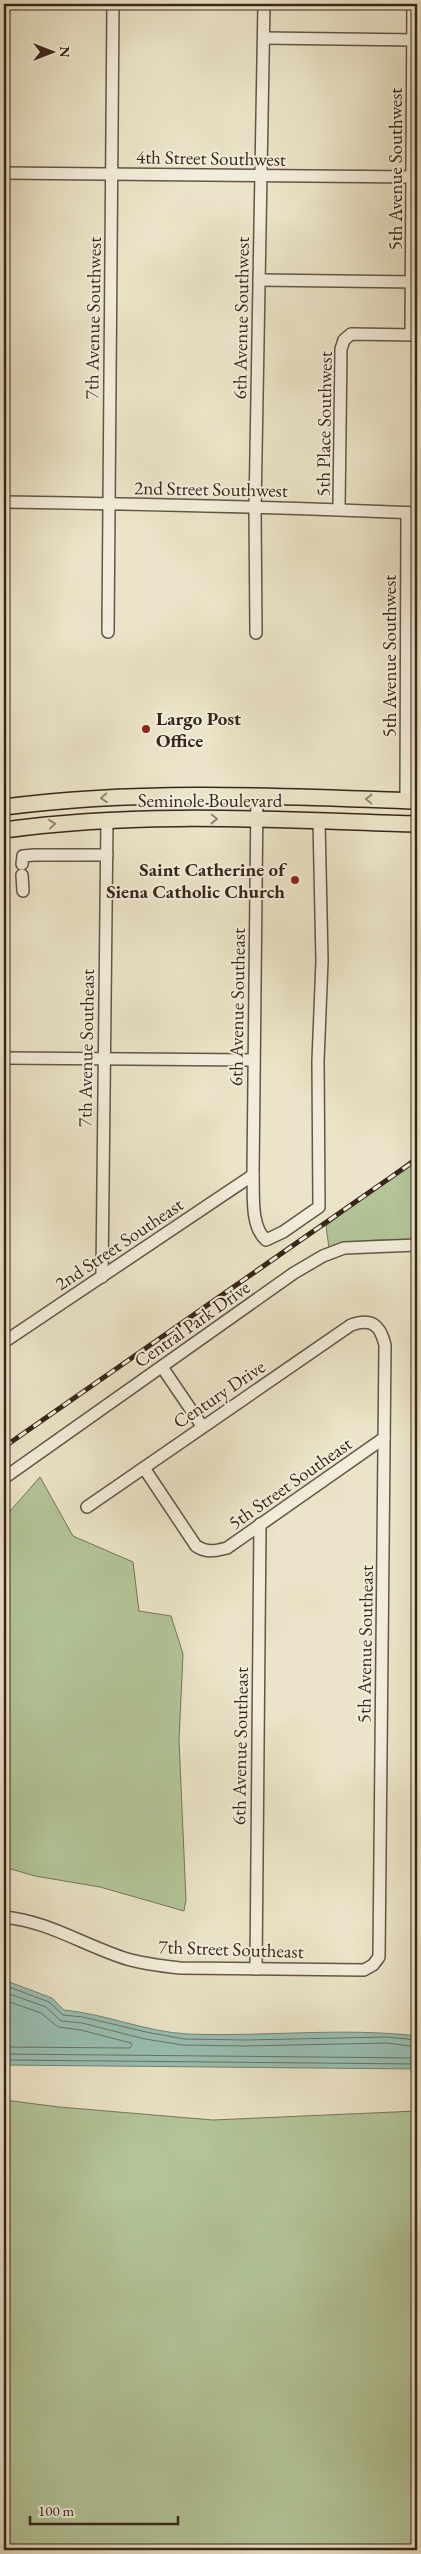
<svg xmlns="http://www.w3.org/2000/svg" width="421" height="2554" viewBox="0 0 421 2554" font-family="'EB Garamond',serif">
  <style>
    .green { fill: #b3c599; stroke: #76755a }
    .water { fill: #99bfb2; stroke: #728176 }
    .lines { fill: none; stroke-linecap: round; stroke-linejoin: round }
    .shore { stroke: #687266; stroke-width: 1 }
    .minor-casing { stroke: #655546; stroke-width: 14 }
    .major-casing { stroke: #38251b; stroke-width: 18 }
    .minor { stroke: #f2eddb; stroke-width: 11 }
    .major { stroke: #ebe4c8; stroke-width: 15 }
    .rail-casing { stroke: #38251b; stroke-width: 5 }
    .rail { stroke: #f2eddb; stroke-width: 3; stroke-dasharray: 9; stroke-linecap: butt }
    .oneway { stroke: #928472 }
    .poi-dot { fill: #8f2418; stroke: #f2eddb; stroke-width: 2 }
    .labels { text-anchor: middle; dominant-baseline: central; stroke-width: 4; stroke-linejoin: round; paint-order: stroke }
    .street-label { font-size: 19px; fill: #38251b; stroke: #f2eddb }
    .poi-label { font-size: 19px; font-weight: bold; fill: #38251b; stroke: #f2eddb; text-anchor: start }
  </style>
  <rect width="100%" height="100%" fill="#ebe4c8"/>
  <filter id="stains"><feTurbulence type="fractalNoise" baseFrequency=".004" numOctaves="4"/><feColorMatrix values="0 0 0 0 .2 0 0 0 0 .09 0 0 0 0 .02 0 0 0 .5 -.17"/></filter>
  <radialGradient id="worn" r=".72"><stop offset=".6" stop-color="#630" stop-opacity="0"/><stop offset="1" stop-color="#630" stop-opacity=".3"/></radialGradient>
  <g class="green">
    <path d="M417,1155V1240C387,1240 357,1238 329,1248L326,1226Z"/>
    <polygon points="40,1477 73,1536 133,1562 139,1611 171,1616 183,1654 179,1740 186,1900 184,1911 100,1887 35,1876 4,1867 4,1518"/>
    <polygon points="4,2100 59,2107 213,2120 417,2111 417,2550 4,2550"/>
  </g>
  <path class="water" d="M4,1980L52,1998L64,2010C106,2014 146,2032 188,2034C264,2037 342,2027 417,2036V2069L4,2065Z"/>
  <g class="lines">
    <g class="shore">
      <polyline points="4,1985 49,2002 63,2015 83,2017 146,2032 184,2039 246,2040 387,2037 417,2040"/>
      <polyline points="4,1992 46,2007 61,2021 82,2023 145,2039 183,2045 246,2046 387,2043 417,2047"/>
      <polyline points="4,2000 41,2013 58,2027 81,2030 131,2043 132,2045 130,2048 4,2047"/>
      <polyline points="4,2054 417,2058"/>
      <polyline points="4,2060 417,2064"/>
    </g>
    <defs>
      <g id="minor">
        <polyline points="264,38 417,40"/>
        <polyline points="4,173 417,177"/>
        <polyline points="259,280 417,282"/>
        <polyline points="411,334 413,4"/>
        <path d="M4,502C142,504 280,507 417,513"/>
        <polyline points="339,508 341,349 344,340 351,334 417,335"/>
        <polyline points="108,632 113,4"/>
        <polyline points="256,633 255,509 264,4"/>
        <path d="M257,796L253,1175C254,1194 250,1226 266,1240L283,1232L319,1207L318,1061L322,961L319,821"/>
        <polyline points="406,800 407,513"/>
        <polyline points="22,864 23,856 34,855 107,855"/>
        <polyline points="22,875 23,891"/>
        <polyline points="4,1058 253,1060"/>
        <polyline points="102,1277 107,820"/>
        <polyline points="4,1342 253,1175"/>
        <polyline points="162,1367 202,1426"/>
        <path d="M144,1468L196,1546C207,1553 215,1551 227,1548L384,1438"/>
        <polyline points="4,1478 294,1273 323,1256 344,1248 417,1245"/>
        <path d="M4,1917C48,1921 85,1946 127,1959C144,1964 162,1966 180,1968L364,1970L373,1965L379,1957L385,1345C380,1324 371,1318 351,1325L87,1507"/>
        <polyline points="256,1969 260,1524"/>
      </g>
      <g id="major">
        <path d="M4,807C140,789 280,796 417,801"/>
        <path d="M4,830C141,811 280,820 417,824"/>
      </g>
    </defs>
    <use href="#minor" class="minor-casing"/>
    <use href="#major" class="major-casing"/>
    <use href="#minor" class="minor"/>
    <use href="#major" class="major"/>
    <defs>
      <polyline id="rail" points="4,1447 417,1159"/>
    </defs>
    <use href="#rail" class="rail-casing"/>
    <use href="#rail" class="rail"/>
  </g>
  <defs><path id="oneway-chevron" d="M-2-3.5L2.5 0L-2 3.5" fill="none" stroke-width="1.6" stroke-linecap="round" stroke-linejoin="round" transform="scale(1.25)"/></defs>
  <g class="oneway">
    <use href="#oneway-chevron" transform="translate(104 798) rotate(176)"/>
    <use href="#oneway-chevron" transform="translate(369 799) rotate(-179)"/>
    <use href="#oneway-chevron" transform="translate(214 819) rotate(1)"/>
    <use href="#oneway-chevron" transform="translate(52 824) rotate(-6)"/>
  </g>
  <g class="poi-dot">
    <circle cx="146" cy="729" r="5"/>
    <circle cx="295" cy="880" r="5"/>
  </g>
  <g class="labels">
    <g class="street-label">
      <text transform="translate(211 158) rotate(1)">4th Street Southwest</text>
      <text transform="translate(395 169) rotate(-90)">5th Avenue Southwest</text>
      <text transform="translate(93 318) rotate(-89)">7th Avenue Southwest</text>
      <text transform="translate(241 318) rotate(-89)">6th Avenue Southwest</text>
      <text transform="translate(324 424) rotate(-89)">5th Place Southwest</text>
      <text transform="translate(211 489) rotate(1)">2nd Street Southwest</text>
      <text transform="translate(389 656) rotate(-90)">5th Avenue Southwest</text>
      <text x="210" y="800">Seminole Boulevard</text>
      <text transform="translate(237 1007) rotate(-89)">6th Avenue Southeast</text>
      <text transform="translate(86 1048) rotate(-89)">7th Avenue Southeast</text>
      <text transform="translate(119 1244) rotate(-34)">2nd Street Southeast</text>
      <text transform="translate(192 1324) rotate(-35)">Central Park Drive</text>
      <text transform="translate(219 1394) rotate(-34)">Century Drive</text>
      <text transform="translate(290 1483) rotate(-35)">5th Street Southeast</text>
      <text transform="translate(365 1644) rotate(-89)">5th Avenue Southeast</text>
      <text transform="translate(240 1746) rotate(-89)">6th Avenue Southeast</text>
      <text transform="translate(231 1949) rotate(2)">7th Street Southeast</text>
    </g>
    <g class="poi-label">
      <text x="156" y="718">Largo Post<tspan x="156" dy="22">Office</tspan></text>
      <text x="285" y="869" text-anchor="end">Saint Catherine of<tspan x="285" dy="22">Siena Catholic Church</tspan></text>
    </g>
  </g>
  <rect width="421" height="2554" fill="none" stroke="#ebe4c8" stroke-width="20"/>
  <rect x="5" y="5" width="411" height="2544" fill="none" stroke="#38251b" stroke-width="2.5"/>
  <rect x="10" y="10" width="401" height="2534" fill="none" stroke="#38251b"/>
  <g transform="translate(52 52) rotate(90)" stroke="#f2eddb" stroke-width="4" paint-order="stroke">
  <path d="M0-4L9 19L0 12L-9 19Z" fill="#38251b"/>
  <text y="-8" font-size="14" font-weight="bold" text-anchor="middle" fill="#38251b">N</text>
  </g>
  <path d="M30 2516v8h148v-8" fill="none" stroke="#38251b" stroke-width="2.5"/>
  <text x="38" y="2516" font-size="15" fill="#38251b" stroke="#f2eddb" stroke-width="4" paint-order="stroke">100 m</text>
  <rect width="100%" height="100%" filter="url(#stains)"/>
  <rect width="100%" height="100%" fill="url(#worn)"/>
</svg>
